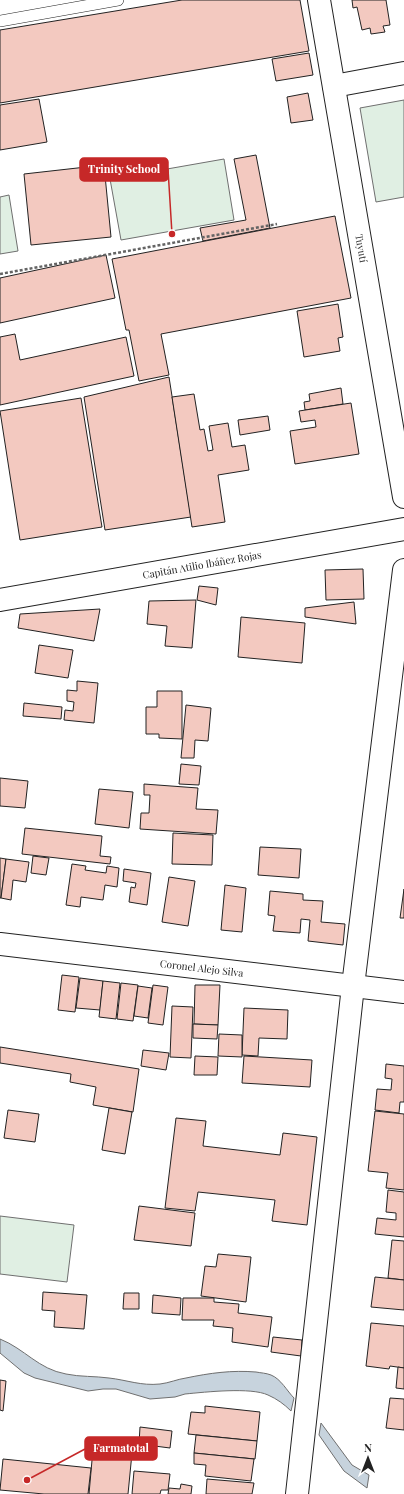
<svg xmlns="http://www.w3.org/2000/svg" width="404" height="1494" viewBox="0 0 404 1494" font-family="'Playfair Display',serif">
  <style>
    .green { fill: #e0efe3; stroke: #6f6f6f }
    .water { fill: #c7d3dd; stroke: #6f6f6f }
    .building { fill: #f3c9c0; stroke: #222 }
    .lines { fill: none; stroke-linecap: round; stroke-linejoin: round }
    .service-casing { stroke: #222; stroke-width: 12 }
    .minor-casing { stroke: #222; stroke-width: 24 }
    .path { stroke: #646464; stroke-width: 2.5; stroke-dasharray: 3 2; stroke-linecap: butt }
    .service { stroke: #fff; stroke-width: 11 }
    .minor { stroke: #fff; stroke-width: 22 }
    .labels { text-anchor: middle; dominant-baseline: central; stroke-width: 3; stroke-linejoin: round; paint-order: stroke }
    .street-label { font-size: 10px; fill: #222; stroke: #fff }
    .leader { fill: none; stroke: #c62828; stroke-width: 1.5 }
    .callout-dot { fill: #c62828; stroke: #fff; stroke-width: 1.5 }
    .callout { fill: #c62828; stroke: #c62828; stroke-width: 1.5 }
    .callout-label { font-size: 11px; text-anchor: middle; font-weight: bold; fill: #fff }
  </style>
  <rect width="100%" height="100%" fill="#fff"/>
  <g class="green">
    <polygon points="404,100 404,197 376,202 360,108"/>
    <polygon points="224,159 234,220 121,240 110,179"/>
    <polygon points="9,195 18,251 0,254 0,197"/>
    <polygon points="0,1216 74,1225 67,1282 0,1274"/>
  </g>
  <g class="water">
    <path d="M0,1339C25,1349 38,1369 66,1374C80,1377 95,1376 109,1378C127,1380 141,1386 160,1384C169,1383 178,1379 186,1378C210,1373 232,1370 256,1372C261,1373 266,1373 271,1375C281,1379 287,1391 294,1398L291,1411C284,1404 277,1399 268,1395C251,1387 206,1392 185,1394L175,1397L150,1399L116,1389H103L88,1391L35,1378L24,1373L0,1353Z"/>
    <polygon points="321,1423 352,1465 369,1475 367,1488 344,1471 319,1435"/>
  </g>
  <g class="building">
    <polygon points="182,0 300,0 309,51 0,103 0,30"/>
    <polygon points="352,0 386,0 390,25 383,26 385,32 371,34 370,28 362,30 357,7 353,8"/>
    <polygon points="309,53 313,75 276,81 272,59"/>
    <polygon points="308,93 313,120 291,123 287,97"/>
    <polygon points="39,99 47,142 0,150 0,105"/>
    <polygon points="256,155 270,228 203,241 200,228 246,220 234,159"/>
    <polygon points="104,165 111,237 31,245 24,174"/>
    <polygon points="335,216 351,298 161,334 169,375 139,381 129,330 126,330 112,259"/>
    <polygon points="106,255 115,298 0,323 0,278"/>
    <polygon points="338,304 343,337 338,338 340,351 304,357 297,311"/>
    <polygon points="15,334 20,360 126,337 134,376 0,405 0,337"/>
    <polygon points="169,377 191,517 105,530 84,397"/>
    <polygon points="341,388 343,404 305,410 304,402 310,401 309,394"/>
    <polygon points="194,394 200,430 204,429 208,451 213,450 209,426 228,423 232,447 245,445 249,470 218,475 225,522 192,527 172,397"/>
    <polygon points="81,398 102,527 20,540 0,411"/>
    <polygon points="351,403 359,454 295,464 290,431 316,427 315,420 301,422 299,411"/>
    <polygon points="268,416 270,430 240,435 238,420"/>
    <polygon points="363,569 364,599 326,600 325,570"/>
    <polygon points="199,586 218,588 216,605 197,600"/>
    <polygon points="196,600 192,648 165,646 167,626 147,624 149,601"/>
    <polygon points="354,602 356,624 305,617 305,608"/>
    <polygon points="100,609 94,641 18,628 20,614"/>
    <polygon points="241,617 305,623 302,663 238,657"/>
    <polygon points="39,645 73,650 68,678 35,673"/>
    <polygon points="77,681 98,683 94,723 64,720 65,710 73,711 74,702 67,701 67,690 77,691"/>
    <polygon points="157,691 182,691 182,739 159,738 159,734 146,734 146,707 157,707"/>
    <polygon points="24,703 62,707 61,719 23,716"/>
    <polygon points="186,705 211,708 208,741 195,740 194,758 181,758"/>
    <polygon points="181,764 201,766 199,785 179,784"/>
    <polygon points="0,778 28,781 25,808 0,806"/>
    <polygon points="144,784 198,788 196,809 218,810 216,834 140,829 141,813 149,813 150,795 144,795"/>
    <polygon points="99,789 133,792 129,828 95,824"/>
    <polygon points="25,828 102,836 100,856 111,857 110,864 22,854"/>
    <polygon points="173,833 213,835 212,865 172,864"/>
    <polygon points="260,847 301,849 299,878 258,875"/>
    <polygon points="33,856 49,858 46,875 31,873"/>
    <polygon points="0,858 6,859 1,898 0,898"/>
    <polygon points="6,859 29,862 26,882 13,880 11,900 1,898"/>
    <polygon points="72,864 86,866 85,870 106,873 107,866 119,868 117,887 105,885 103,900 81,897 80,907 66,905"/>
    <polygon points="124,869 151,873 147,905 129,902 131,887 135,888 136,883 123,881"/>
    <polygon points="169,877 195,881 188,926 162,922"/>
    <polygon points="225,885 246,888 242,932 221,930"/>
    <polygon points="404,889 404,918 400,918"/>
    <polygon points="270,891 303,894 303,900 323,901 321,922 345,924 343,945 308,941 310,920 301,919 300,933 273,931 275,916 268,915"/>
    <polygon points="62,975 79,977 75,1012 58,1010"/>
    <polygon points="80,978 103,981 100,1010 76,1008"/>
    <polygon points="103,981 120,983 116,1019 99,1017"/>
    <polygon points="121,983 138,985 133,1021 117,1019"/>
    <polygon points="153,985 168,987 163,1025 148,1023"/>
    <polygon points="195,985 220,985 218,1025 194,1024"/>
    <polygon points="138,986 152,988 148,1018 134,1016"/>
    <polygon points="172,1006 193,1007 191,1058 170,1057"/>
    <polygon points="244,1008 288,1010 287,1039 259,1038 258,1056 242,1055"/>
    <polygon points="193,1024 218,1025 217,1039 193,1038"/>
    <polygon points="219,1034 242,1035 242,1057 218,1056"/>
    <polygon points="0,1047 139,1069 133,1112 93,1105 96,1087 70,1082 71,1074 0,1063"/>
    <polygon points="143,1050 169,1053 166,1070 141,1066"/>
    <polygon points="195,1056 218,1057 217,1075 194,1075"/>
    <polygon points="244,1056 312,1060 310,1087 242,1083"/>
    <polygon points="386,1064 404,1066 404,1102 400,1102 399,1113 375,1110 377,1089 391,1090 392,1079 385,1078"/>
    <polygon points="109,1108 132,1112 125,1154 102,1150"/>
    <polygon points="8,1110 39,1114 35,1142 4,1138"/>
    <polygon points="375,1111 404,1114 404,1190 386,1188 388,1173 368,1171"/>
    <polygon points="176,1118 206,1121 203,1146 280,1155 283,1133 317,1137 307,1225 272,1221 275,1200 198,1192 195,1211 165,1208"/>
    <polygon points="388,1190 404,1192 404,1237 375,1234 377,1218 396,1220 396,1213 386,1212"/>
    <polygon points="139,1206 195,1213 191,1246 134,1240"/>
    <polygon points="392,1240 404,1241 404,1280 388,1278"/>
    <polygon points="218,1254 251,1257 246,1302 201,1296 205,1266 216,1267"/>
    <polygon points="375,1277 404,1280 404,1310 371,1307"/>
    <polygon points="43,1292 87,1295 84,1329 54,1327 55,1311 42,1310"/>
    <polygon points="124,1293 139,1293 139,1309 123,1309"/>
    <polygon points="153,1295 181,1298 180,1315 152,1313"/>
    <polygon points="183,1298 214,1298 214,1302 239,1304 238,1313 272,1317 268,1347 232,1342 233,1328 213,1326 214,1320 182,1320"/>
    <polygon points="371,1323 404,1326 404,1368 390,1366 389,1369 366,1366"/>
    <polygon points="273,1337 302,1340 301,1356 271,1352"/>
    <polygon points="398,1367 404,1368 404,1389 396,1388"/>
    <polygon points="0,1380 6,1381 3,1411 0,1410"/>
    <polygon points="390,1398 404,1399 404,1430 386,1428"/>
    <polygon points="205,1406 260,1412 257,1441 188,1434 191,1412 205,1413"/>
    <polygon points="140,1427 172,1431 170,1448 139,1444"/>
    <polygon points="196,1435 257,1441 255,1459 194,1453"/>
    <polygon points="93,1449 132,1453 128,1494 89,1494"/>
    <polygon points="194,1453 254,1459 251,1481 205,1476 206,1465 194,1464"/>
    <polygon points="3,1459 91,1468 88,1494 44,1494 0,1490"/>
    <polygon points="134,1471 170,1474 168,1490 161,1490 160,1494 132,1494"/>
    <polygon points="207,1479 254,1483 252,1494 206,1494"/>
    <polygon points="181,1484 192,1486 191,1494 168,1494 169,1488 180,1489"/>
  </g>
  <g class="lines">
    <defs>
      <polyline id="service" points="0,21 118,0"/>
      <g id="minor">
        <path id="s1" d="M319,0L404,497"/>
        <polyline points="334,86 404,73"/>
        <path id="s2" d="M0,600L404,529"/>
        <path id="s3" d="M0,944L404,992"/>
        <polyline points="297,1494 353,986 404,570"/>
      </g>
    </defs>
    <use href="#service" class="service-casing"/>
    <use href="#minor" class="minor-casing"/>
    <polyline class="path" points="0,274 277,224"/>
    <use href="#service" class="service"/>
    <use href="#minor" class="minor"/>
  </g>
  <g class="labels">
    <g class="street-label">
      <text stroke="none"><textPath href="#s1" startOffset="252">Tuyutí</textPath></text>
      <text stroke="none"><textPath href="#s2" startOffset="205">Capitán Atilio Ibáñez Rojas</textPath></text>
      <text stroke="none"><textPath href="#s3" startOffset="203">Coronel Alejo Silva</textPath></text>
    </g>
  </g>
  <path class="leader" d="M172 234L168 169M27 1480L85 1449"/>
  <g class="callout-dot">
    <circle cx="172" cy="234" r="4"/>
    <circle cx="27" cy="1480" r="4"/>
  </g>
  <g class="callout">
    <rect x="80" y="158" width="88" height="23" rx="4"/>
    <rect x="85" y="1437" width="72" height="23" rx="4"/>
  </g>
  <g class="callout-label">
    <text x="124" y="173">Trinity School</text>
    <text x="121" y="1452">Farmatotal</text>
  </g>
  <g transform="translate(368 1458)" stroke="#ffffff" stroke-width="3" paint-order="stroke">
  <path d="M0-3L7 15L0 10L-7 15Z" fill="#222222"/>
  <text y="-6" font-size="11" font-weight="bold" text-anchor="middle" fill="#222222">N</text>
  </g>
</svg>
